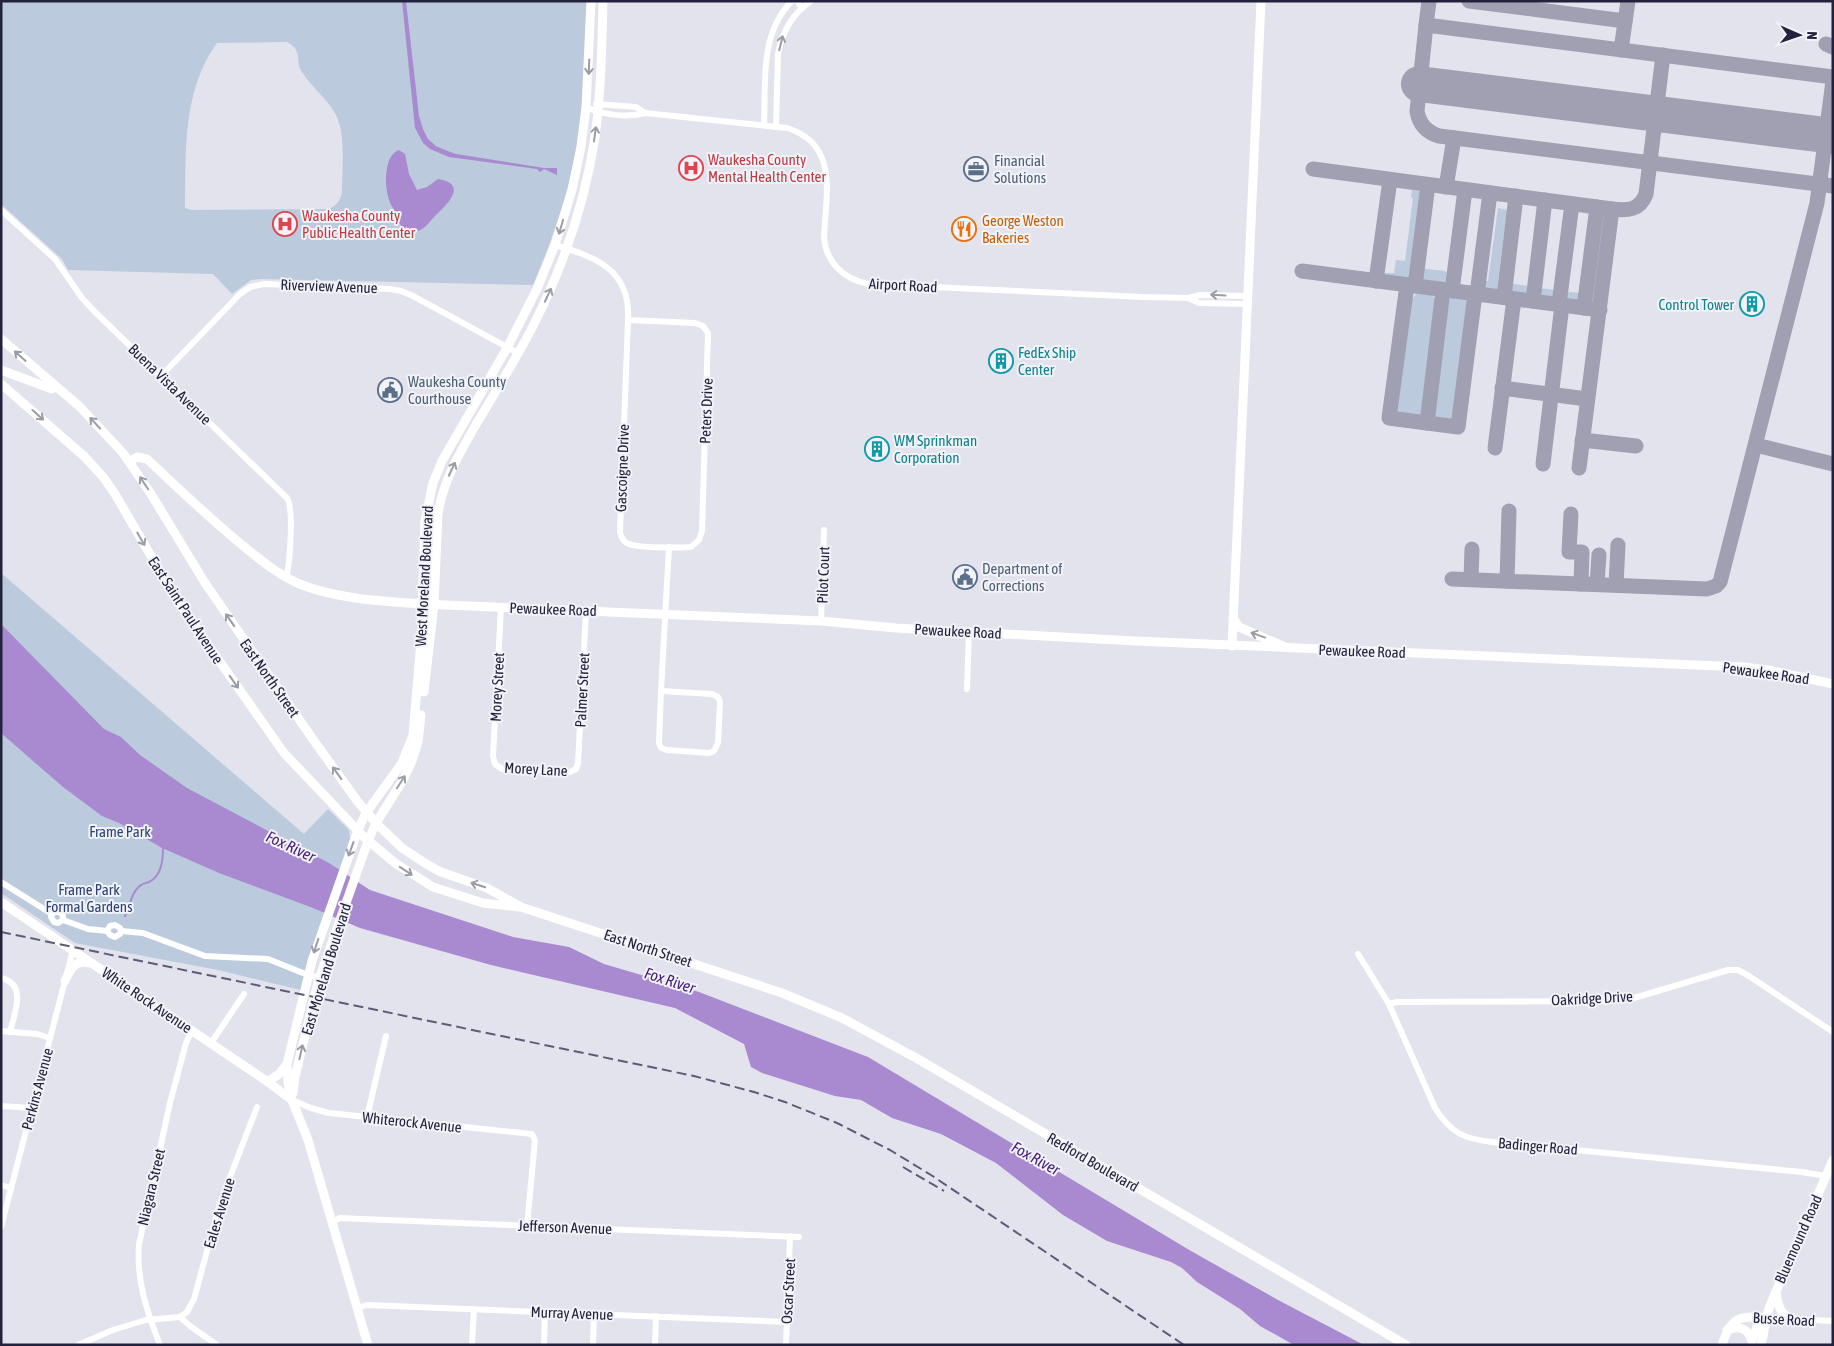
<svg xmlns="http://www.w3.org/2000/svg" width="1834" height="1346" viewBox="0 0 1834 1346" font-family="'Asap Condensed',sans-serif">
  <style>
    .green { fill: #bbcadd; fill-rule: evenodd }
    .water { fill: #a98ad0 }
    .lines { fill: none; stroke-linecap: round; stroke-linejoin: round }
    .stream { stroke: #a98ad0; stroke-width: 2 }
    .taxiway { stroke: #a0a0b2; stroke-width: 15 }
    .runway { stroke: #a0a0b2; stroke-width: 36 }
    .street { stroke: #fff; stroke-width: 6 }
    .secondary { stroke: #fff; stroke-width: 9 }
    .rail { stroke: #5d5c78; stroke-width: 2; stroke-dasharray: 10 5; stroke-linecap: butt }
    .oneway { stroke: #9c9ca8 }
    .labels { text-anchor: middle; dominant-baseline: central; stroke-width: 4; stroke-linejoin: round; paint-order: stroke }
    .health-label { font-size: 15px; fill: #be3a42; stroke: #f2f3f8; text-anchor: start }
    .service-label { font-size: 15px; fill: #4e5e75; stroke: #f2f3f8; text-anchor: start }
    .food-label { font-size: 15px; fill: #c56008; stroke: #f2f3f8; text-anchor: start }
    .street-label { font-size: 15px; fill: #23223d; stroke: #f2f3f8 }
    .culture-label { font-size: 15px; fill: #0d838f; stroke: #f2f3f8; text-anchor: start }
    .park-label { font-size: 15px; fill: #2d4373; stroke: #f2f3f8 }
    .water-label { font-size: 16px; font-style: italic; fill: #461d78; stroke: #f2f3f8 }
  </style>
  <rect width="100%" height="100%" fill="#e2e3ec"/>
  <g class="green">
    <path d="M1,1H587C585,51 585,102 576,150C568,197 551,242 533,285L260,279L251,280L232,294L213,274L68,270L62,259L1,204ZM287,42C304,51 294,60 302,72C311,87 328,99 336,115C346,135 342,169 342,192C340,201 337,205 329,209L192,210L185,208C186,152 182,91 217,43Z"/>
    <polygon points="1412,190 1424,192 1413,280 1411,282 1383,279 1381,273 1394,273 1396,260 1405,261 1413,198 1411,197"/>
    <polygon points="1498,208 1507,210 1498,282 1501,283 1503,287 1498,292 1485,290 1482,285 1484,281 1488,281"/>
    <polygon points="1603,215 1606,216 1607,222 1596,301 1594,303 1591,301"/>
    <polygon points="1420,268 1445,271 1447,273 1447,281 1440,286 1419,283"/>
    <polygon points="1513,284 1529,286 1530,293 1525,296 1513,294 1509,290 1510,287"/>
    <polygon points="1538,288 1556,290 1558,296 1553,299 1540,298 1537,294"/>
    <path d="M1421,292C1432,293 1436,297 1438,307L1425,415L1418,419L1400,416L1397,415L1396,410L1409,303L1416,294Z"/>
    <polygon points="1568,292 1582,293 1582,299 1578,302 1568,301 1564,297 1564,294"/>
    <path d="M1453,297C1463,296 1469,300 1470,310L1456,419L1450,423L1435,421L1431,414L1444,307L1446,302Z"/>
    <polygon points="1,573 304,834 328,809 349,830 350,839 301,990 218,970 75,943 1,893"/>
  </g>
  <g class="water">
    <polygon points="402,1 406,1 419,116 423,129 428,139 436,146 445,150 456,154 544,168 557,168 557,175 544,169 540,172 537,169 449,157 430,149 423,143 415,128"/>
    <path d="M399,150L405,154L409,174L417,190L427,187L438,179C469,184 447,205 435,216C430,221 424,230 417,231C415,232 411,231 410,231L407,227L404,228C400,225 396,219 393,215L394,209C384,199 381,156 399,150Z"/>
    <polygon points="1,624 104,729 121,737 140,755 187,788 329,863 370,890 513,937 569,947 604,964 699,992 868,1057 1191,1251 1278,1300 1364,1345 1294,1345 1260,1326 1240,1309 1197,1282 1182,1268 1171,1262 1107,1241 1063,1215 996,1163 941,1134 892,1118 861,1100 835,1096 762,1073 751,1067 744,1044 675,1008 491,965 360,928 313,908 219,873 162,848 119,823 102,816 63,787 1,733"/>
  </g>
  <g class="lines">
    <path class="stream" d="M125,916C129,908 131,896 136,890C140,884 143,884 149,882C162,876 163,859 163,847"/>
    <g class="taxiway">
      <polyline points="1469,1 1625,21"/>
      <polyline points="1426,25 1429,1"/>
      <polyline points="1826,44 1833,47"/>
      <polyline points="1621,50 1628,1"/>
      <path d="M1833,77L1426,25L1417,111C1419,124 1426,132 1439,136L1833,186"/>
      <path d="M1313,169L1612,209C1628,211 1640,210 1646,194L1663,55"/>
      <polyline points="1446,187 1454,138"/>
      <polyline points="1302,271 1600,310"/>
      <polyline points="1376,281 1390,180"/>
      <polyline points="1407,285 1389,418 1458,427 1475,294"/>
      <polyline points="1415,286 1428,185"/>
      <polyline points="1452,291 1465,190"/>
      <polyline points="1477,294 1490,193"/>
      <polyline points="1504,297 1516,196"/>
      <polyline points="1533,301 1545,200"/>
      <polyline points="1559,304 1572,204"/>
      <polyline points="1584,308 1597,207"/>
      <polyline points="1502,388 1587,399"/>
      <polyline points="1427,423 1443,290"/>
      <polyline points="1582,440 1636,446"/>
      <polyline points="1756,445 1833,464"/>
      <polyline points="1495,448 1514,299"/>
      <polyline points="1543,464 1562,305"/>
      <polyline points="1579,468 1612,209"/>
      <polyline points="1571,514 1569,552 1582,552 1581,584"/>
      <polyline points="1452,579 1707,589 1716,586 1720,582 1817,203 1833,81"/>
      <polyline points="1471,579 1472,549"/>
      <polyline points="1507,581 1509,511"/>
      <polyline points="1597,584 1599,555"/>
      <polyline points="1616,585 1618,545"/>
    </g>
    <polyline class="runway" points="1419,84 1833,136"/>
    <g class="street">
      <polyline points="797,1 802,8"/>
      <polyline points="596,104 636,107 645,113"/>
      <path d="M586,107C603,115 627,118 645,113L787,128C839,144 826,194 824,237C826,263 844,279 868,284L1143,297L1188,298L1200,295L1247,296"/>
      <path d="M764,125C766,83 759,34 792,1"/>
      <path d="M776,127L778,54C782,32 792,14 811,1"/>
      <path d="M1,210L55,259L82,298L95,312L287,498C294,509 290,564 286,577"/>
      <path d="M555,245C596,257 631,270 628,320L620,532C621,537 623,542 629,544C639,548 679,548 691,547L699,540L702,531L708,333L703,326L695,323L628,320"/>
      <polyline points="1188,298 1199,303 1247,304"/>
      <polyline points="161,376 240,294 250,287 264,284 390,289 401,291 413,296 518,353"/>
      <polyline points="501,607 493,756 495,764 502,769 570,772 576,769 578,763 586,611"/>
      <polyline points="821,621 824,530"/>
      <polyline points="967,689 969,632"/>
      <polygon points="661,691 712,694 718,697 720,702 718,743 714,751 709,753 667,750 661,748 659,743"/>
      <polyline points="661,691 669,547"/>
      <polyline points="1,882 52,914 55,912 60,912 63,916 63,920 58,923 54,922 51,917 52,914"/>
      <polyline points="63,920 88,929 107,931"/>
      <polyline points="121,931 120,934 115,937 110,935 107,931 110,926 115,925 120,928 121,931 143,933 205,956 268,959 308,975 320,978"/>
      <path d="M1358,954L1389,1004L1435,1108C1451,1133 1464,1139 1492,1142L1802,1172L1826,1176"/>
      <path d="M1,978C28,984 14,1014 10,1032"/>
      <polyline points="1389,1004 1397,1002 1609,1001 1634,998 1728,970 1738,970 1749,976 1833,1032"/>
      <polyline points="1,1031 37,1034 50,1038"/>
      <polyline points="211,1043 244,994"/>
      <polyline points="292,1100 311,1108 329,1113 532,1134 535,1140 527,1226"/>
      <polyline points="1,1106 32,1108"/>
      <polyline points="367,1117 386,1036"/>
      <polyline points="1,1185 11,1188"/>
      <polyline points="332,1222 340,1218 362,1219 799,1237"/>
      <polyline points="1,1227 73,950"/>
      <polyline points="357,1308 367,1305 787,1322"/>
      <polyline points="180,1317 190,1326 217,1345"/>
      <polyline points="1765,1318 1833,1321"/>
      <polyline points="78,1345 113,1330 146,1320 180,1317 187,1312 194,1299 220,1203 257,1107"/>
      <path d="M160,1345C147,1312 136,1280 139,1244L170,1103L186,1043L192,1030"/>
      <polyline points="472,1345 474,1309"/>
      <polyline points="544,1345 545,1312"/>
      <polyline points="593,1345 594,1314"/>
      <polyline points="655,1345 656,1316"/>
      <polyline points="786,1345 790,1236"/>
    </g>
    <g class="secondary">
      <polyline points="1,339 79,406 123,453 151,494 205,583 312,738 358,802 376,823 402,848 428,865 441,872 487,888 521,907 782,993 842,1018 918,1059 1406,1345"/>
      <polyline points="1,370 52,389"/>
      <polyline points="1,384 85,457 104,478 115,494 176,599 284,753 364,837 395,863 433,887 483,903 519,907"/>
      <path d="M129,462L137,457L147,459C178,488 208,517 241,544C259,559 276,573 297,583C336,599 380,601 422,604L821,621L896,628L1135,641L1743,667L1768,670L1833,684"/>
      <polyline points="1233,618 1239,627 1285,647"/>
      <polyline points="1232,646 1261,1"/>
      <path d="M424,692L434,604L438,514C443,482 458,456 474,428C494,394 515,361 533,326C563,267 585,203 595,137C601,92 602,47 603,1"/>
      <polyline points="1,902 268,1082 292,1100"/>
      <path d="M65,981C71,967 75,960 91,963"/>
      <polyline points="268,1082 279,1074 287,1064"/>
      <polyline points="293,1093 295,1077 318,982 368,841 376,823 403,780 412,761 418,742 421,715"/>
      <path d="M1776,1292C1778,1306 1780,1316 1795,1320"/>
      <path d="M1727,1330C1739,1325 1747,1328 1752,1340"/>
      <polyline points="1752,1341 1757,1327 1765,1318"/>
      <polyline points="368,1345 308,1140 292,1100 288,1083 287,1064 312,961 358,830 366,813 402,763 413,735 421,641 425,521 433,483 442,461 507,348 537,289 555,245 572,190 581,147 586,107 591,1"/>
      <path d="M1722,1345C1730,1319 1739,1314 1765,1318"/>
      <path d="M1761,1345C1765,1330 1765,1317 1771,1303L1833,1160"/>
    </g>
    <g class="rail">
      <polyline points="1,932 694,1076 754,1092 785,1102 837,1123 890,1150 931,1175 1184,1345"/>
      <polyline points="903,1167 944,1191"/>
    </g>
  </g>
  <defs><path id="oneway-shaft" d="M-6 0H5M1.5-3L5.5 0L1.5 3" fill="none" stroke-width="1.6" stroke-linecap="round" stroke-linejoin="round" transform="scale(1.25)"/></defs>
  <g class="oneway">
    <use href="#oneway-shaft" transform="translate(781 43) rotate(-76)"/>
    <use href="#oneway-shaft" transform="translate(589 67) rotate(92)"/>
    <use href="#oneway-shaft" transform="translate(595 134) rotate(-82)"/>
    <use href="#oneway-shaft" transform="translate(561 227) rotate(107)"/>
    <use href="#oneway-shaft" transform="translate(548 295) rotate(-65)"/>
    <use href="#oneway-shaft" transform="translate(1218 295) rotate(-177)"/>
    <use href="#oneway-shaft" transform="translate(20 356) rotate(-138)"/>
    <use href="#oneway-shaft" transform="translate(38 415) rotate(42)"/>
    <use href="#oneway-shaft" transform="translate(95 423) rotate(-133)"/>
    <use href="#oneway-shaft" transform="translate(452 469) rotate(-65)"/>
    <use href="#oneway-shaft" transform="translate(144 483) rotate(-124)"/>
    <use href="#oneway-shaft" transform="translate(141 539) rotate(60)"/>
    <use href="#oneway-shaft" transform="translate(230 620) rotate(-125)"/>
    <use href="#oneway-shaft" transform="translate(1258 635) rotate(-160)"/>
    <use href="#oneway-shaft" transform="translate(234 682) rotate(55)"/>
    <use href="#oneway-shaft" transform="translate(337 773) rotate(-126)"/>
    <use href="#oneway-shaft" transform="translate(401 782) rotate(-57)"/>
    <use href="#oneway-shaft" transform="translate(351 849) rotate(110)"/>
    <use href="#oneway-shaft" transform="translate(406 871) rotate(33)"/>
    <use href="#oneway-shaft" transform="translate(478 885) rotate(-162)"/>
    <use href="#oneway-shaft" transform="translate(316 946) rotate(108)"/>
    <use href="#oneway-shaft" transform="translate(301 1052) rotate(-77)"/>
  </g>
  <defs>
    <symbol id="hospital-ring" viewBox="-11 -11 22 22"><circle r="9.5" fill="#f2f3f8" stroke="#e0444e" stroke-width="1.5"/><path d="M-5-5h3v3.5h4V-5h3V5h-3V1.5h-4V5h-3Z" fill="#e0444e"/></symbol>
    <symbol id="office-ring" viewBox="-11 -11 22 22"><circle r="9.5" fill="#f2f3f8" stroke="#5c6f8a" stroke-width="1.5"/><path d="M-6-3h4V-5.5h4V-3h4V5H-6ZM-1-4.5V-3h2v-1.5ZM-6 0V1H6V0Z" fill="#5c6f8a"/></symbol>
    <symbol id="restaurant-ring" viewBox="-11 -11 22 22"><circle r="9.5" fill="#f2f3f8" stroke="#e8710a" stroke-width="1.5"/><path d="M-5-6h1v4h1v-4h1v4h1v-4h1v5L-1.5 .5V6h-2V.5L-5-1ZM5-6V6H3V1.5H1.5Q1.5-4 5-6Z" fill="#e8710a"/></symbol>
    <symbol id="building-ring" viewBox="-11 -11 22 22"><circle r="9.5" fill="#f2f3f8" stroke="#0f9aa8" stroke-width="1.5"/><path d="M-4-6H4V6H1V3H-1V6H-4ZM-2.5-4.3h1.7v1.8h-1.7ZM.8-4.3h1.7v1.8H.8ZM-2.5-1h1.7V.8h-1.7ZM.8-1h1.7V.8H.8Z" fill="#0f9aa8"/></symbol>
    <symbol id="civic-ring" viewBox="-11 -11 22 22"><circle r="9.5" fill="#f2f3f8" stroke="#5c6f8a" stroke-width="1.5"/><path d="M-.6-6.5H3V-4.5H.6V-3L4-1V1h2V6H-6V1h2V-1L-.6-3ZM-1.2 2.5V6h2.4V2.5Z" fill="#5c6f8a"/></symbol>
  </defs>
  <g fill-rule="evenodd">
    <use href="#hospital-ring" x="677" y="154" width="28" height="28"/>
    <use href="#office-ring" x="962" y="155" width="28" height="28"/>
    <use href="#hospital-ring" x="271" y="210" width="28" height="28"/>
    <use href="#restaurant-ring" x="950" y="215" width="28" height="28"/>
    <use href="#building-ring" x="1738" y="290" width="28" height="28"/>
    <use href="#building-ring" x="987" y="347" width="28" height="28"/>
    <use href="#civic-ring" x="376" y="376" width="28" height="28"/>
    <use href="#building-ring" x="863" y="435" width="28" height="28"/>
    <use href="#civic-ring" x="951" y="563" width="28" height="28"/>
  </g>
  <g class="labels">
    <g class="health-label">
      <text x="708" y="159">Waukesha County<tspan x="708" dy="17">Mental Health Center</tspan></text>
      <text x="302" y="215">Waukesha County<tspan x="302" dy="17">Public Health Center</tspan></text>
    </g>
    <g class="service-label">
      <text x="994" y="160">Financial<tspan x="994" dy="17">Solutions</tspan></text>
      <text x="408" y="381">Waukesha County<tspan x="408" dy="17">Courthouse</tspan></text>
      <text x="982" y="568">Department of<tspan x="982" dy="17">Corrections</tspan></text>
    </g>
    <g class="food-label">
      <text x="982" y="220">George Weston<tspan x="982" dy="17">Bakeries</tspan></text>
    </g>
    <g class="street-label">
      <text transform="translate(903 285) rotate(3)">Airport Road</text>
      <text transform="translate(329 286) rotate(2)">Riverview Avenue</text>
      <text transform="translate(170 384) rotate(44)">Buena Vista Avenue</text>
      <text transform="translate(706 411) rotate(-88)">Peters Drive</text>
      <text transform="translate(622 468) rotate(-88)">Gascoigne Drive</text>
      <text transform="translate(823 575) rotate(-88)">Pilot Court</text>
      <text transform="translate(424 576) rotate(-87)">West Moreland Boulevard</text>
      <text transform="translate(553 609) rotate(2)">Pewaukee Road</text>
      <text transform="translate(186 610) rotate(57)">East Saint Paul Avenue</text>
      <text transform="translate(958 631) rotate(3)">Pewaukee Road</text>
      <text transform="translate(1362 651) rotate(2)">Pewaukee Road</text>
      <text transform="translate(1766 673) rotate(8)">Pewaukee Road</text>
      <text transform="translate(270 678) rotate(55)">East North Street</text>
      <text transform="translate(497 687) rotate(-87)">Morey Street</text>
      <text transform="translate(582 690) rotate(-87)">Palmer Street</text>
      <text transform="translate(536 769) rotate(3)">Morey Lane</text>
      <text transform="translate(648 948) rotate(18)">East North Street</text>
      <text transform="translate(326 969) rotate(-73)">East Moreland Boulevard</text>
      <text transform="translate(1592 998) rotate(-3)">Oakridge Drive</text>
      <text transform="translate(147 1000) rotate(34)">White Rock Avenue</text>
      <text transform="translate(37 1089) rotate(-75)">Perkins Avenue</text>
      <text transform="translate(412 1122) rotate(6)">Whiterock Avenue</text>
      <text transform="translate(1538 1146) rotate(5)">Badinger Road</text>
      <text transform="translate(1093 1162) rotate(30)">Redford Boulevard</text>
      <text transform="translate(151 1187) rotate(-77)">Niagara Street</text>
      <text transform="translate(219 1213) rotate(-73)">Eales Avenue</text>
      <text transform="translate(565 1227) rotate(2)">Jefferson Avenue</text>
      <text transform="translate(1798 1239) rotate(-66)">Bluemound Road</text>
      <text transform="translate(788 1291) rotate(-87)">Oscar Street</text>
      <text transform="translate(572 1313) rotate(2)">Murray Avenue</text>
      <text transform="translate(1784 1319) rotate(3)">Busse Road</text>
    </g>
    <g class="culture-label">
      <text x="1734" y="304" text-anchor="end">Control Tower</text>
      <text x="1018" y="352">FedEx Ship<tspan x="1018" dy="17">Center</tspan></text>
      <text x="894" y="440">WM Sprinkman<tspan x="894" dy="17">Corporation</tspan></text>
    </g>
    <g class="park-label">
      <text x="120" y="831">Frame Park</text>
      <text x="89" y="889">Frame Park<tspan x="89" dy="17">Formal Gardens</tspan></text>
    </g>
    <g class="water-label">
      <text transform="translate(291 846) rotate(25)">Fox River</text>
      <text transform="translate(670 980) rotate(18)">Fox River</text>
      <text transform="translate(1036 1158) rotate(29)">Fox River</text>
    </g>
  </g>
  <rect width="1834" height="1346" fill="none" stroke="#23223d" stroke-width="5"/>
  <g transform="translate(1799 35) rotate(92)" stroke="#f2f3f8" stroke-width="4" paint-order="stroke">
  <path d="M0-4L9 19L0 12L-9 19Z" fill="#23223d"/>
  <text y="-8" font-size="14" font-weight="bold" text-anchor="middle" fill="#23223d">N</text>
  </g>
</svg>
